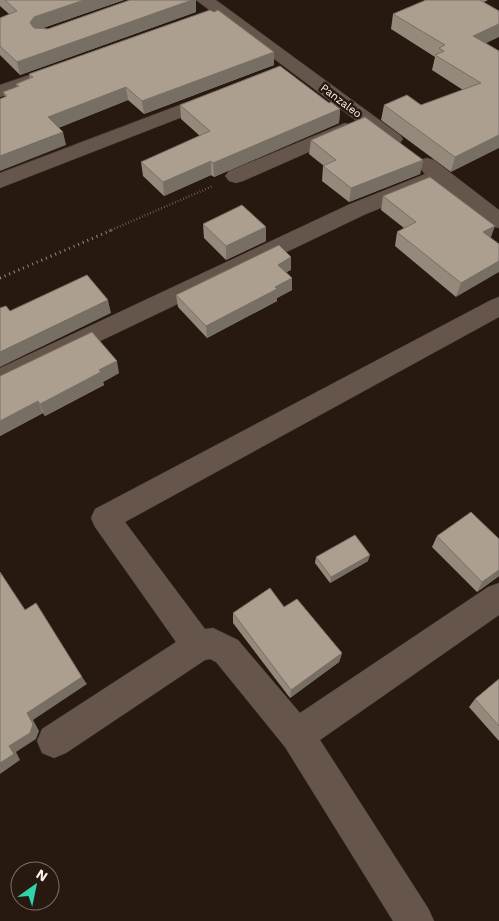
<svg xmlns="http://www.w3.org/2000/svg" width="499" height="921" viewBox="0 0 499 921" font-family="'Work Sans',sans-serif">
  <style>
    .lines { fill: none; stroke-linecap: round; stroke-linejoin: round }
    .minor-casing { stroke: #3f3430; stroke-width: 1 }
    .path-far1 { stroke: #978a83; stroke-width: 2.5; stroke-dasharray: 0.5 2.5; stroke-linecap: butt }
    .path { stroke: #978a83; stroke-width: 3; stroke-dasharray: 1 4; stroke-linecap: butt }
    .minor { fill: #66554b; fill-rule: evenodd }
    .wall { fill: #94897b }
    .shaded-wall { fill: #786f64 }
    .building { fill: #ac9f8f; stroke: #786f64 }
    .labels { text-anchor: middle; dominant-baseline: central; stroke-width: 5; stroke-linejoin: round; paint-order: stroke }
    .far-street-label { font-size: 11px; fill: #fdf2ec; stroke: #271810 }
  </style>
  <rect width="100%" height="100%" fill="#271810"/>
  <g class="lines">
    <defs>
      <g id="minor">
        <polygon points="196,0 216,0 400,135 403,139 400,143 393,145 386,143"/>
        <polygon points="50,68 57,70 59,74 57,78 0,97 0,85"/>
        <polygon points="214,92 221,94 224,98 221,102 0,188 0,173"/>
        <polygon points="345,123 352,125 355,129 352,133 243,181 236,183 229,181 225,176 229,171"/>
        <polygon points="427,158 434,160 499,210 499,228 491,226 438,185 366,214 0,389 0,368 350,204 425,174 417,165 420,160"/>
        <polygon points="499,297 499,317 125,522 205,629 213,628 238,640 300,713 488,587 499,583 499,615 320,740 428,908 434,921 393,921 285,747 216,662 210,659 205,660 66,753 54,758 42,753 37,741 42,729 176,642 95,527 91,518 95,509 491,300"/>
      </g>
    </defs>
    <use href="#minor" class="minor-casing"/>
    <polyline class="path-far1" points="109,231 213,186"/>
    <polyline class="path" points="0,278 112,230"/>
    <use href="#minor" class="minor"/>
  </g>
  <g class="wall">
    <polygon points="0,0 124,0 43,28 48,29 130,0 196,0 196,12 20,75 0,55 0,18 9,14 0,6"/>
    <polygon points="426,0 488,0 484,2 486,43 499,51 451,172 381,120 384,105 421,105 463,90 432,70 435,57 391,29 393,14"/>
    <polygon points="274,52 274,65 144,114 128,100 58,128 66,145 5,97 3,92 17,87 16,84 30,78 29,74"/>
    <polygon points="329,103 340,109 339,123 214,177 211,175 164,196 143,176 141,162 200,136 181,119 180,105"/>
    <polygon points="311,140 423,160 420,174 349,202 322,181 323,166 324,166 309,154"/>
    <polygon points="383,196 491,238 456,297 395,246 397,232 404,228 381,210"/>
    <polygon points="203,224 266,241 226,260 204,238"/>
    <polygon points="291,270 286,272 292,278 292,290 277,298 277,301 207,338 178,307 176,295"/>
    <polygon points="119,373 103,382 104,385 45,416 43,413 0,436 0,376"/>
    <polygon points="437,536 499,576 477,592 432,547"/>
    <polygon points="316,557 368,561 330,583 315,563"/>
    <polygon points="284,607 342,653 339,662 290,698 233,623 233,613"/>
    <polygon points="499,679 499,741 469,707 475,699"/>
  </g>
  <g class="shaded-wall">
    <polygon points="84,0 124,0 37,30 33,36 30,23 34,17"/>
    <polygon points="192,0 196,0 196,12 20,75 17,62"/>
    <polygon points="499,24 499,37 470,51 473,36"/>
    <polygon points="274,52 274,65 144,114 142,101"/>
    <polygon points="126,87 128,100 51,131 48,117"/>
    <polygon points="340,109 339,123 214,177 213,163"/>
    <polygon points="63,132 66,145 0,171 0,156"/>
    <polygon points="499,135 499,148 451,172 455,157"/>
    <polygon points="423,160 420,174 349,202 351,188"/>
    <polygon points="211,161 211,175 164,196 163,182"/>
    <polygon points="495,226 490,240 483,232"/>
    <polygon points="266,227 266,241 226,260 226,246"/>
    <polygon points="291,257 291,270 277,277 278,265"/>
    <polygon points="499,261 499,272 456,297 461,283"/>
    <polygon points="292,278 292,290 277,298 277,301 207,338 206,326 275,287"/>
    <polygon points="108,300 111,313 0,367 0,352"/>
    <polygon points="117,361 119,373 103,382 104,385 45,416 40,404 99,370"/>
    <polygon points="38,401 43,413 0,436 0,421"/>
    <polygon points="370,555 368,561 330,583 331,577"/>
    <polygon points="499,570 499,576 477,592 482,582"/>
    <polygon points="342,653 339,662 290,698 291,690"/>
    <polygon points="82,677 87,684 33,720 39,731 36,739 16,752 20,760 0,774 0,763 27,713"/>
  </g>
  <g class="building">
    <polygon points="5,0 84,0 34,17 30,23 34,28 48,29 130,0 192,0 17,62 0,46 0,18 17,11"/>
    <polygon points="426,0 480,0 499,11 499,24 473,36 499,51 499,135 455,157 384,105 407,95 421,105 481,83 435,55 444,51 439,48 445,45 393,14"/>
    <polygon points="210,10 214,12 218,10 274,52 142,101 126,87 48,117 63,132 0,156 0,99 7,96 3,92 19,86 16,84 33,77 29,74"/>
    <polygon points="280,66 329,103 331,102 340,109 213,163 211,161 163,182 141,162 210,131 180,105"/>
    <polygon points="365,117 423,160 351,188 323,166 336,160 311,140"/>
    <polygon points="430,177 495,226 483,232 499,244 499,261 461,283 397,232 416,222 383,196"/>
    <polygon points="242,205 266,227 226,246 203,224"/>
    <polygon points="279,245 291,257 278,265 292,278 275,287 277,289 206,326 176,295"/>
    <polygon points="87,275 108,300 0,352 0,308 6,306 10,311"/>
    <polygon points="92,332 117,361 99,370 101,372 40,404 38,401 0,421 0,376"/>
    <polygon points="471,512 499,539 499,570 482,582 437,536"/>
    <polygon points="355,535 370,555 331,577 316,557"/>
    <polygon points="0,572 25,610 36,603 82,677 27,713 33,724 30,733 9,746 14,754 0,763"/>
    <polygon points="270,588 284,607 297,599 342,653 291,690 233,613"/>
    <polygon points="499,679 499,726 475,699"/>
  </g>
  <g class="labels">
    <g class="far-street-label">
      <text transform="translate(341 101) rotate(37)">Panzaleo</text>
    </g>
  </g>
  <g transform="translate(35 886) rotate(33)"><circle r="24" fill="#271810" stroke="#7d6f68"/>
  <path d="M0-4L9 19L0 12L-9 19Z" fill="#2ed4aa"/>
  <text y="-8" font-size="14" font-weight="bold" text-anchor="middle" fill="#fdf2ec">N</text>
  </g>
</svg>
